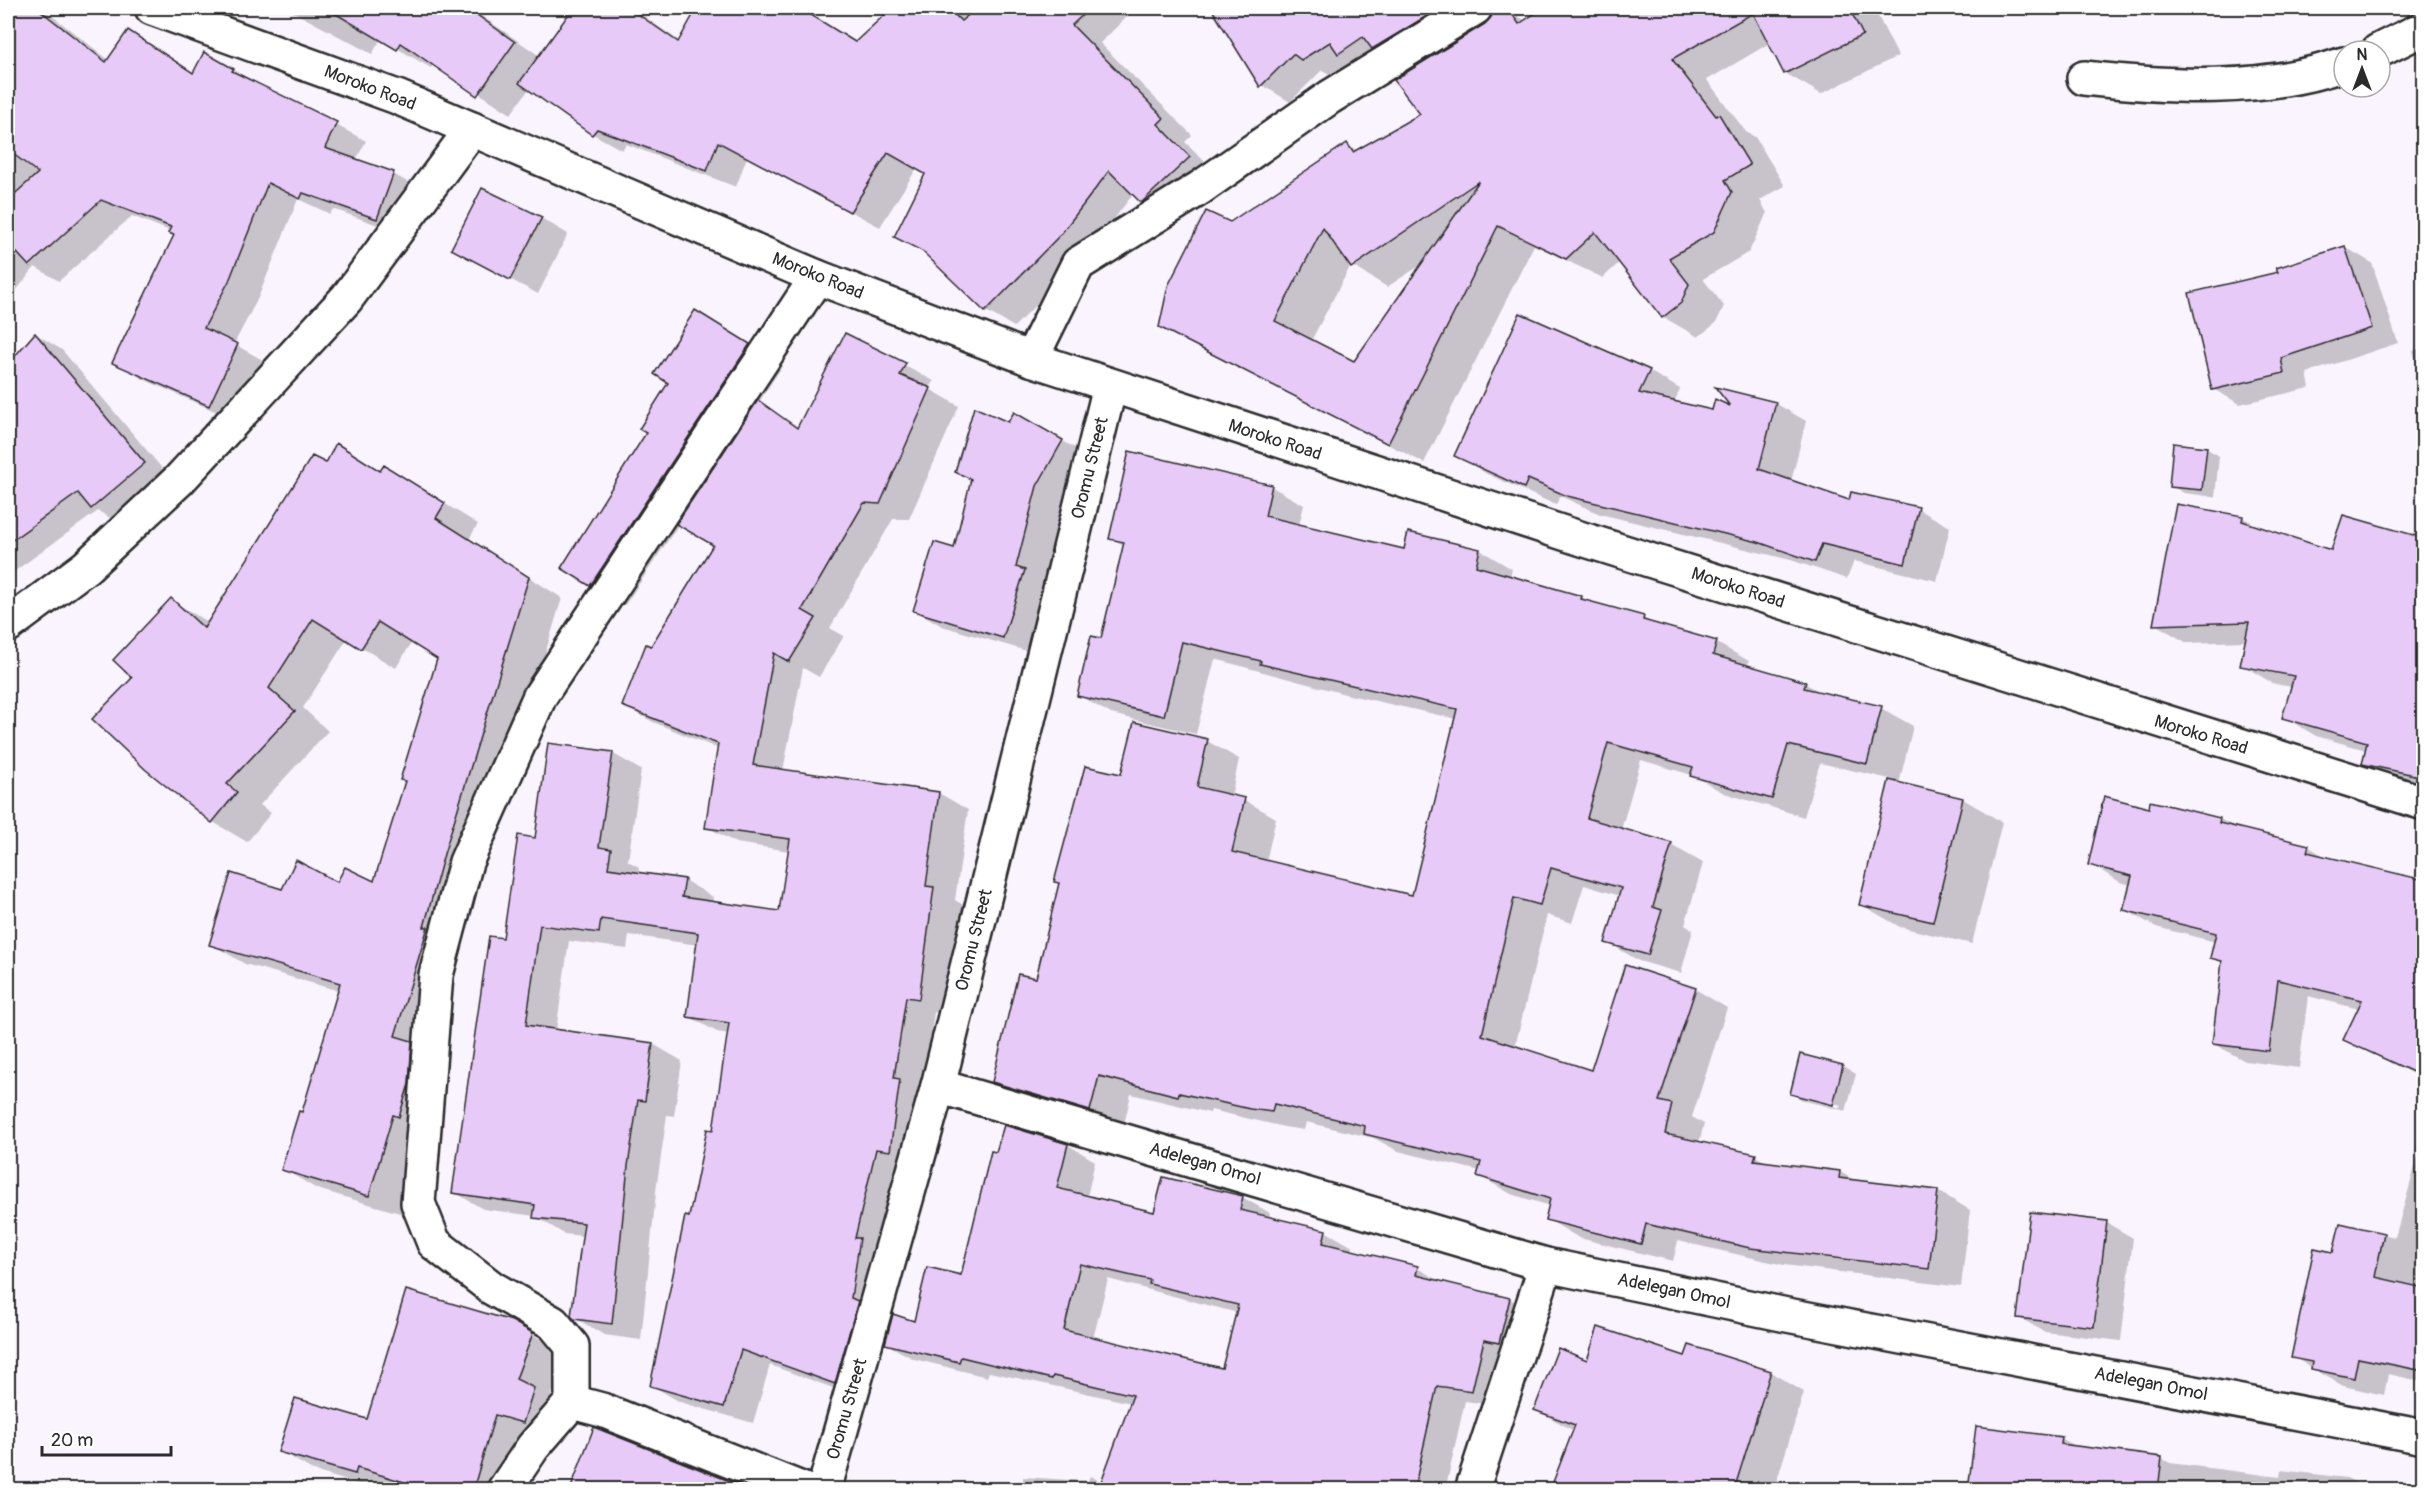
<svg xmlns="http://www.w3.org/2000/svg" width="2431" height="1497" viewBox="0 0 2431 1497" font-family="Pangolin,sans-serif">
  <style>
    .shadow { fill: #0003; fill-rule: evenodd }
    .building { fill: #e7caf8; stroke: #2b2b2b; stroke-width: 1.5; fill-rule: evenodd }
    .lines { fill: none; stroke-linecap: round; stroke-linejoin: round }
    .minor-casing { stroke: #2b2b2b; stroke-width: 38 }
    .minor { stroke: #fff; stroke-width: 33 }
    .labels { text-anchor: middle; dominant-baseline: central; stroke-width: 4.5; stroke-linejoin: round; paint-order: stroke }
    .street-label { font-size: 18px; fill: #2b2b2b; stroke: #fff }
  </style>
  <rect width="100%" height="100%" fill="#faf4fe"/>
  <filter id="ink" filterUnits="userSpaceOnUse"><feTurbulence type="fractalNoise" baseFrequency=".0167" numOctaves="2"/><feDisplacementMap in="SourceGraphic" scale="12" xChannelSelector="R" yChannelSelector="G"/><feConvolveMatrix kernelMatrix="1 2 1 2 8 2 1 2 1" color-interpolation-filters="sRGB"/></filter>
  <g filter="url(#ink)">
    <g class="shadow">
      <polygon points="8,8 42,8 109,60 128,32 194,73 233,70 366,141 356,160 393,174 422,190 406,235 333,209 330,214 298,199 258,298 234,344 266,362 239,422 143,379 114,362 175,235 170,231 132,216 59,281 35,267 8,301"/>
      <polygon points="286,8 470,8 540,56 575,8 632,8 796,123 714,8 766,8 786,18 791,8 797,8 856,43 894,8 1136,8 1100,43 1192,135 1185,142 1218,174 1171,218 1142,201 1134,193 1090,250 1014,327 986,311 928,254 896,236 927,174 917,168 880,227 747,157 736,187 626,144 622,150 593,134 529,89 511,114 434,64 431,68 381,39 372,54"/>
      <polygon points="1213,8 1458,8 1368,69 1354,61 1331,75 1322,70 1290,102 1262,85"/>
      <path d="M1546,8H1886L1877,14L1898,56L1821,94L1785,73L1770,43L1707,80L1746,132L1755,137L1785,186L1760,200L1767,213L1749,252L1703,279L1724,306L1716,323L1698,337L1663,317L1620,262L1603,278L1534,245L1424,463L1160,327L1230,224L1347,145L1358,151L1422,115L1509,11L1526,21ZM1424,263L1354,363L1311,341L1351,265L1387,287Z"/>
      <polygon points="541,218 568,234 538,294 453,249"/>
      <polygon points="2345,247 2372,263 2398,343 2307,373 2310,388 2240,404 2213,389 2280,273"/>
      <polygon points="730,332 783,365 759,402 799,427 845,335 934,381 930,389 959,406 909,519 893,519 830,628 844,636 819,677 803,668 783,771 939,793 968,810 955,900 963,905 948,1014 934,1012 923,1094 863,1399 770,1365 753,1423 680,1402 651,1385 690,1218 714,1132 729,1034 717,1032 688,1016 698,945 629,935 627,949 569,941 556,1031 653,1044 682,1061 674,1116 667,1115 657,1183 641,1340 604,1335 575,1318 583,1236 564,1234 535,1216 483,1209 454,1192 504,939 536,840 612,753 641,770 628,861 639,867 638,874 684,880 713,897 712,903 781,912 789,851 736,843 707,827 719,749 653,722 624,706 652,648 715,545 679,524 625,605 563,568"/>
      <polygon points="36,334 62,350 171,479 119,523 98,511 8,576 8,366"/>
      <polygon points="2424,347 2424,382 2413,351"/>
      <polygon points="1649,371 1680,389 1674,403 1713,412 1775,403 1806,421 1791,482 1850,502 1918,509 1950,527 1937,581 1854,561 1847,579 1791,560 1600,514 1560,496 1556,505 1487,474 1456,455"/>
      <polygon points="1015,414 1089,456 1064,501 1043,582 1051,587 1030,652 942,626 915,610 955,550 972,480 957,472 1009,424"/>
      <polygon points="337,446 381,472 385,467 478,524 469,539 562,598 478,874 458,946 462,948 430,1053 446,1062 443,1104 433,1136 427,1134 403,1214 317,1189 283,1169 303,1113 339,991 245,964 211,944 283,890 337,884 374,883 406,781 439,658 412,642 396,668 347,639 303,708 328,731 260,805 271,813 247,842 213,822 147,769 135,678 171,600 209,623 327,465"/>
      <polygon points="2206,448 2219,456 2215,497 2184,493 2171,486"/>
      <polygon points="1131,453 1272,487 1304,505 1299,525 1405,551 1480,550 1512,569 1510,577 1582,597 1592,603 1643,618 1656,625 1717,643 1749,661 1747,667 1806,684 1824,694 1881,708 1913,726 1899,784 1963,799 2002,822 1972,944 1900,927 1860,904 1890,779 1820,763 1804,817 1724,793 1692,775 1641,760 1621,830 1671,845 1703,863 1685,925 1693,930 1681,973 1639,961 1607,942 1620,896 1584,885 1572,923 1547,915 1515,1047 1592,1072 1695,989 1727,1008 1692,1117 1704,1124 1699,1143 1755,1156 1768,1163 1840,1172 1856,1181 1938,1191 1970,1210 1961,1287 1784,1265 1678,1241 1673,1261 1579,1238 1547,1219 1550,1206 1511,1194 1478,1175 1480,1171 1398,1151 1374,1138 1306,1122 1304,1130 1284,1127 1211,1110 1210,1113 1131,1094 1123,1129 1026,1100 993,1082 1122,776 1207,741 1239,759 1231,797 1244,800 1276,818 1266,862 1413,897 1456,719 1345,694 1215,659 1196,734 1111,714 1078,695 1102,640 1125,546 1111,538"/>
      <polygon points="2242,517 2263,529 2332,552 2424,540 2424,788 2396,782 2364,763 2366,750 2316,736 2284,717 2293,687 2274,684 2242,665 2247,641 2187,643 2155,624"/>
      <polygon points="2150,810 2220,819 2238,829 2309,847 2331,860 2424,882 2424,1079 2345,1040 2359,1009 2308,996 2299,1068 2245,1061 2214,1044 2223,964 2212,957 2216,942 2156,927 2125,910 2131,885 2120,882 2090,864"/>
      <path d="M1843,1066L1856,1074L1846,1111L1805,1101L1791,1094ZM1804,1096L1841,1105L1840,1108L1804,1099Z"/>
      <polygon points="2424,1112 2424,1382 2388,1374 2384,1395 2343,1386 2293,1357 2334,1254 2341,1225 2395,1237 2419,1153 2415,1151"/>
      <path d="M1068,1145L1095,1161L1087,1197L1155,1214L1242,1197L1270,1213L1269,1218L1325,1231L1353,1247L1352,1252L1417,1268L1444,1283L1510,1299L1537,1315L1500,1406L1465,1401L1447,1482L1459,1490H1023V1477L1088,1481L1090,1476L1102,1482L1131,1403L989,1372L987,1377L914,1359L886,1344L915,1323L962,1277ZM1108,1279L1238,1313L1224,1370L1093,1339Z"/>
      <polygon points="2107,1223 2133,1238 2121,1341 2045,1332 2018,1317"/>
      <polygon points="511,1322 566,1354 550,1399 568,1409 513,1490 402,1490 391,1486 390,1490 377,1490 314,1471 280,1451 368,1421"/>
      <polygon points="1686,1358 1770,1372 1804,1392 1774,1490 1551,1490 1574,1431 1536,1410 1588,1362"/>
      <polygon points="2061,1438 2077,1447 2161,1458 2170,1463 2280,1477 2281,1470 2347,1478 2369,1490 1970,1490"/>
    </g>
    <g class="building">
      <polygon points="8,8 37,8 106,62 128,30 193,73 204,52 234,69 232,71 337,122 325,148 394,172 377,219 303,193 300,199 268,183 229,281 204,328 238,344 209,406 112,363 174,235 168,233 171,227 101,200 29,266 8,243 8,200 38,173 8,150"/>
      <polygon points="326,8 467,8 515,42 477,96 401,43 397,50"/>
      <polygon points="573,8 629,8 678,42 697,8 800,8 855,42 892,8 948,8 961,21 977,8 1090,8 1072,25 1164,118 1158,124 1190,157 1141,203 1109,171 1061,234 985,312 922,251 894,237 925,174 888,153 850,212 718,142 707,171 597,129 592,135 519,83"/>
      <polygon points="1211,8 1440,8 1372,49 1363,37 1338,54 1330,42 1301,60 1293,54 1260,87"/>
      <path d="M1494,8H1508L1519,24L1543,8H1849L1863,35L1784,74L1753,13L1672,59L1716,116L1719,114L1750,165L1725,180L1732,192L1714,232L1669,258L1689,284L1681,303L1662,318L1595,232L1566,259L1498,226L1388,444L1159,327L1168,286L1206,211L1230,222L1347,143L1353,152L1420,114L1394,80L1485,24L1491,17ZM1479,181L1354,361L1275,321L1323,228L1351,268Z"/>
      <polygon points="482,188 542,217 510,280 451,249"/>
      <polygon points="2345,246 2372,328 2281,358 2284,373 2212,390 2189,293 2278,272 2276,268"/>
      <polygon points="695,310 750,344 590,586 561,568 646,433 639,429 668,383 654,374"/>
      <polygon points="1520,313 1650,370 1639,393 1712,410 1715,399 1730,406 1715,387 1776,402 1759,469 1849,500 1851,492 1919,507 1905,564 1822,544 1815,562 1758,542 1567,496 1528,479 1524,488 1454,456"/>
      <polygon points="35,333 145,463 91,509 78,493 8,543 8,364"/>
      <polygon points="845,333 906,363 900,375 931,388 880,504 864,503 802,610 816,618 789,662 774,653 753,765 939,792 926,886 934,887 919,999 906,997 894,1078 900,1079 890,1151 876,1149 855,1238 860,1238 851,1298 858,1301 835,1384 741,1350 724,1407 650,1386 685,1216 689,1217 707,1129 713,1130 729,1023 687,1017 698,933 601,919 599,933 540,925 526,1025 653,1043 645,1101 638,1100 628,1166 612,1324 574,1319 571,1316 584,1223 533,1218 535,1205 452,1193 489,936 503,938 518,835 535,838 548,743 613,752 599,847 611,849 608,868 685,879 682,897 779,911 790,839 705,828 718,744 622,706 646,644 651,646 713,545 676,524 758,400 797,428"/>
      <polygon points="974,407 1008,422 1014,412 1063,440 1037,486 1016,567 1025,570 1003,638 913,611 934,542 954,548 971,479 955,472"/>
      <polygon points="336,443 380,471 384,465 445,503 436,518 529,577 444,854 424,927 428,927 395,1036 412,1041 409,1084 399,1117 393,1115 369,1196 281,1170 299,1111 302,1112 340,983 209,945 231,873 282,889 296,860 337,882 345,867 374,881 405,781 400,780 437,659 378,622 361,649 313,619 269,688 295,711 227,784 237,792 212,823 146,770 92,719 132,678 113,660 171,598 204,628 312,456 326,463"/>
      <polygon points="2173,443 2207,447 2202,490 2169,487"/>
      <polygon points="1129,451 1272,485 1265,516 1404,549 1408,532 1480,549 1476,566 1582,596 1581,599 1644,616 1643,620 1717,641 1713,655 1806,682 1804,688 1882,706 1867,764 1788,745 1772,799 1690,776 1693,767 1608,743 1587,818 1672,843 1653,907 1662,910 1648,955 1605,943 1621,888 1551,868 1540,905 1514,898 1482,1035 1591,1070 1625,965 1696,988 1659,1101 1672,1104 1665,1134 1756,1154 1754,1160 1840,1171 1839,1178 1938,1190 1929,1269 1750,1248 1646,1224 1641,1244 1545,1220 1550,1199 1477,1176 1481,1162 1364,1134 1365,1126 1274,1104 1272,1112 1250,1109 1179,1093 1178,1096 1099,1076 1090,1111 992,1082 1018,974 1036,978 1059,883 1054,882 1085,766 1121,774 1134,722 1208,739 1197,787 1245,798 1232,852 1412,895 1457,709 1312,676 1260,664 1261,661 1182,642 1164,716 1077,696 1091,636 1101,638 1124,542 1109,539"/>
      <polygon points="2176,504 2243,516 2242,521 2331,550 2343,515 2424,538 2424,777 2362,764 2367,742 2282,718 2294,676 2240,666 2249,622 2153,625"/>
      <polygon points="1889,780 1963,798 1933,922 1859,905"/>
      <polygon points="2104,796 2149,808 2150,801 2220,818 2219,823 2309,845 2307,852 2424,880 2424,1077 2343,1040 2362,1000 2278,980 2269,1051 2212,1044 2222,961 2210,958 2216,933 2123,910 2132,876 2088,865"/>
      <polygon points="1800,1054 1843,1065 1833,1105 1790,1094"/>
      <path d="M1004,1125L1068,1144L1057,1188L1154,1212L1163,1177L1243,1196L1240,1210L1326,1230L1323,1243L1418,1266L1416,1275L1510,1298L1499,1343L1484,1340L1472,1391L1437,1386L1414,1490H1098L1133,1395L1053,1376L1052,1379L961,1357L959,1362L885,1344L893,1314L914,1321L927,1267L961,1275L991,1151L996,1152ZM1080,1264L1150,1280L1149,1284L1238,1305L1222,1368L1064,1330Z"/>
      <polygon points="2030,1212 2107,1221 2094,1327 2017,1318"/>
      <polygon points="2340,1223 2384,1233 2375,1277 2424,1288 2424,1371 2358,1358 2354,1378 2311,1369 2312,1362 2291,1358 2314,1248 2333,1252"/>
      <polygon points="406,1290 512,1321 533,1333 516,1379 534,1388 523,1423 495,1415 473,1490 431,1490 357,1468 355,1474 278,1452 295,1398 367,1419"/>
      <polygon points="1598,1327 1685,1356 1689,1345 1771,1371 1734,1490 1550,1490 1575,1425 1534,1410 1558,1348 1587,1360"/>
      <polygon points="1976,1426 2062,1437 2061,1444 2162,1457 2158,1490 1968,1490"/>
      <polygon points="594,1427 596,1428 752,1490 570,1490"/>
    </g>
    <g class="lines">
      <defs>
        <g id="minor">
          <polyline points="152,8 397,97 817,277 1031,359 1576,537 2424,803"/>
          <polyline points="2378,51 2424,28"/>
          <path d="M2084,78C2168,87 2263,93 2344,64"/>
          <polyline points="1031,359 1078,264 1200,188 1330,97 1475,8"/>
          <polyline points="8,625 86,567 179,480 347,298 472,129"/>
          <polyline points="938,1086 1546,1265 1782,1314 2424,1437"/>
          <polyline points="572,1402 572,1346 553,1323 492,1288 434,1243 418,1203 436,975 466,862 540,696 817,277"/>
          <polyline points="504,1490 533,1447 572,1402 602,1410 804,1490"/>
          <polyline points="824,1490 938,1086 1110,386"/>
          <polyline points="1472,1490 1546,1265"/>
        </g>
      </defs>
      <use href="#minor" class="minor-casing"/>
      <use href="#minor" class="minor"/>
    </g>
  </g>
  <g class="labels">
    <g class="street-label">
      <text transform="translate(370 88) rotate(21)">Moroko Road</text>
      <text transform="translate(818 276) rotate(22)">Moroko Road</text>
      <text transform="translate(1275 440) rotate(18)">Moroko Road</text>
      <text transform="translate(1090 468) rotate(-76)">Oromu Street</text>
      <text transform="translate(1738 588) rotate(18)">Moroko Road</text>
      <text transform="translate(2201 735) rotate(17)">Moroko Road</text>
      <text transform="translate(974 940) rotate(-76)">Oromu Street</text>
      <text transform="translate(1205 1164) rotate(16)">Adelegan Omol</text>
      <text transform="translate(1674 1291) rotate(12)">Adelegan Omol</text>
      <text transform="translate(2151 1384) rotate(11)">Adelegan Omol</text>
      <text transform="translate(847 1409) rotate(-74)">Oromu Street</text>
    </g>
  </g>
  <rect width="2431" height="1497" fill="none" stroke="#fff" stroke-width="30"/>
  <rect x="15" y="15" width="2401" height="1467" fill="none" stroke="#2b2b2b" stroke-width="2" filter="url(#ink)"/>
  <g transform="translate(2362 69)"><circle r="28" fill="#ffffff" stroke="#aaaaaa" stroke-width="1.5"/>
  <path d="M0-4.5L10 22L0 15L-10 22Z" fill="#2b2b2b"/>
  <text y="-9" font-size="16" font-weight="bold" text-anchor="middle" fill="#2b2b2b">N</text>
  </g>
  <path d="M42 1446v9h129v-9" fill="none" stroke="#2b2b2b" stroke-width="3"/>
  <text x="51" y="1446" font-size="18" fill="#2b2b2b" stroke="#ffffff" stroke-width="4.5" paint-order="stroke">20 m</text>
</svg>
